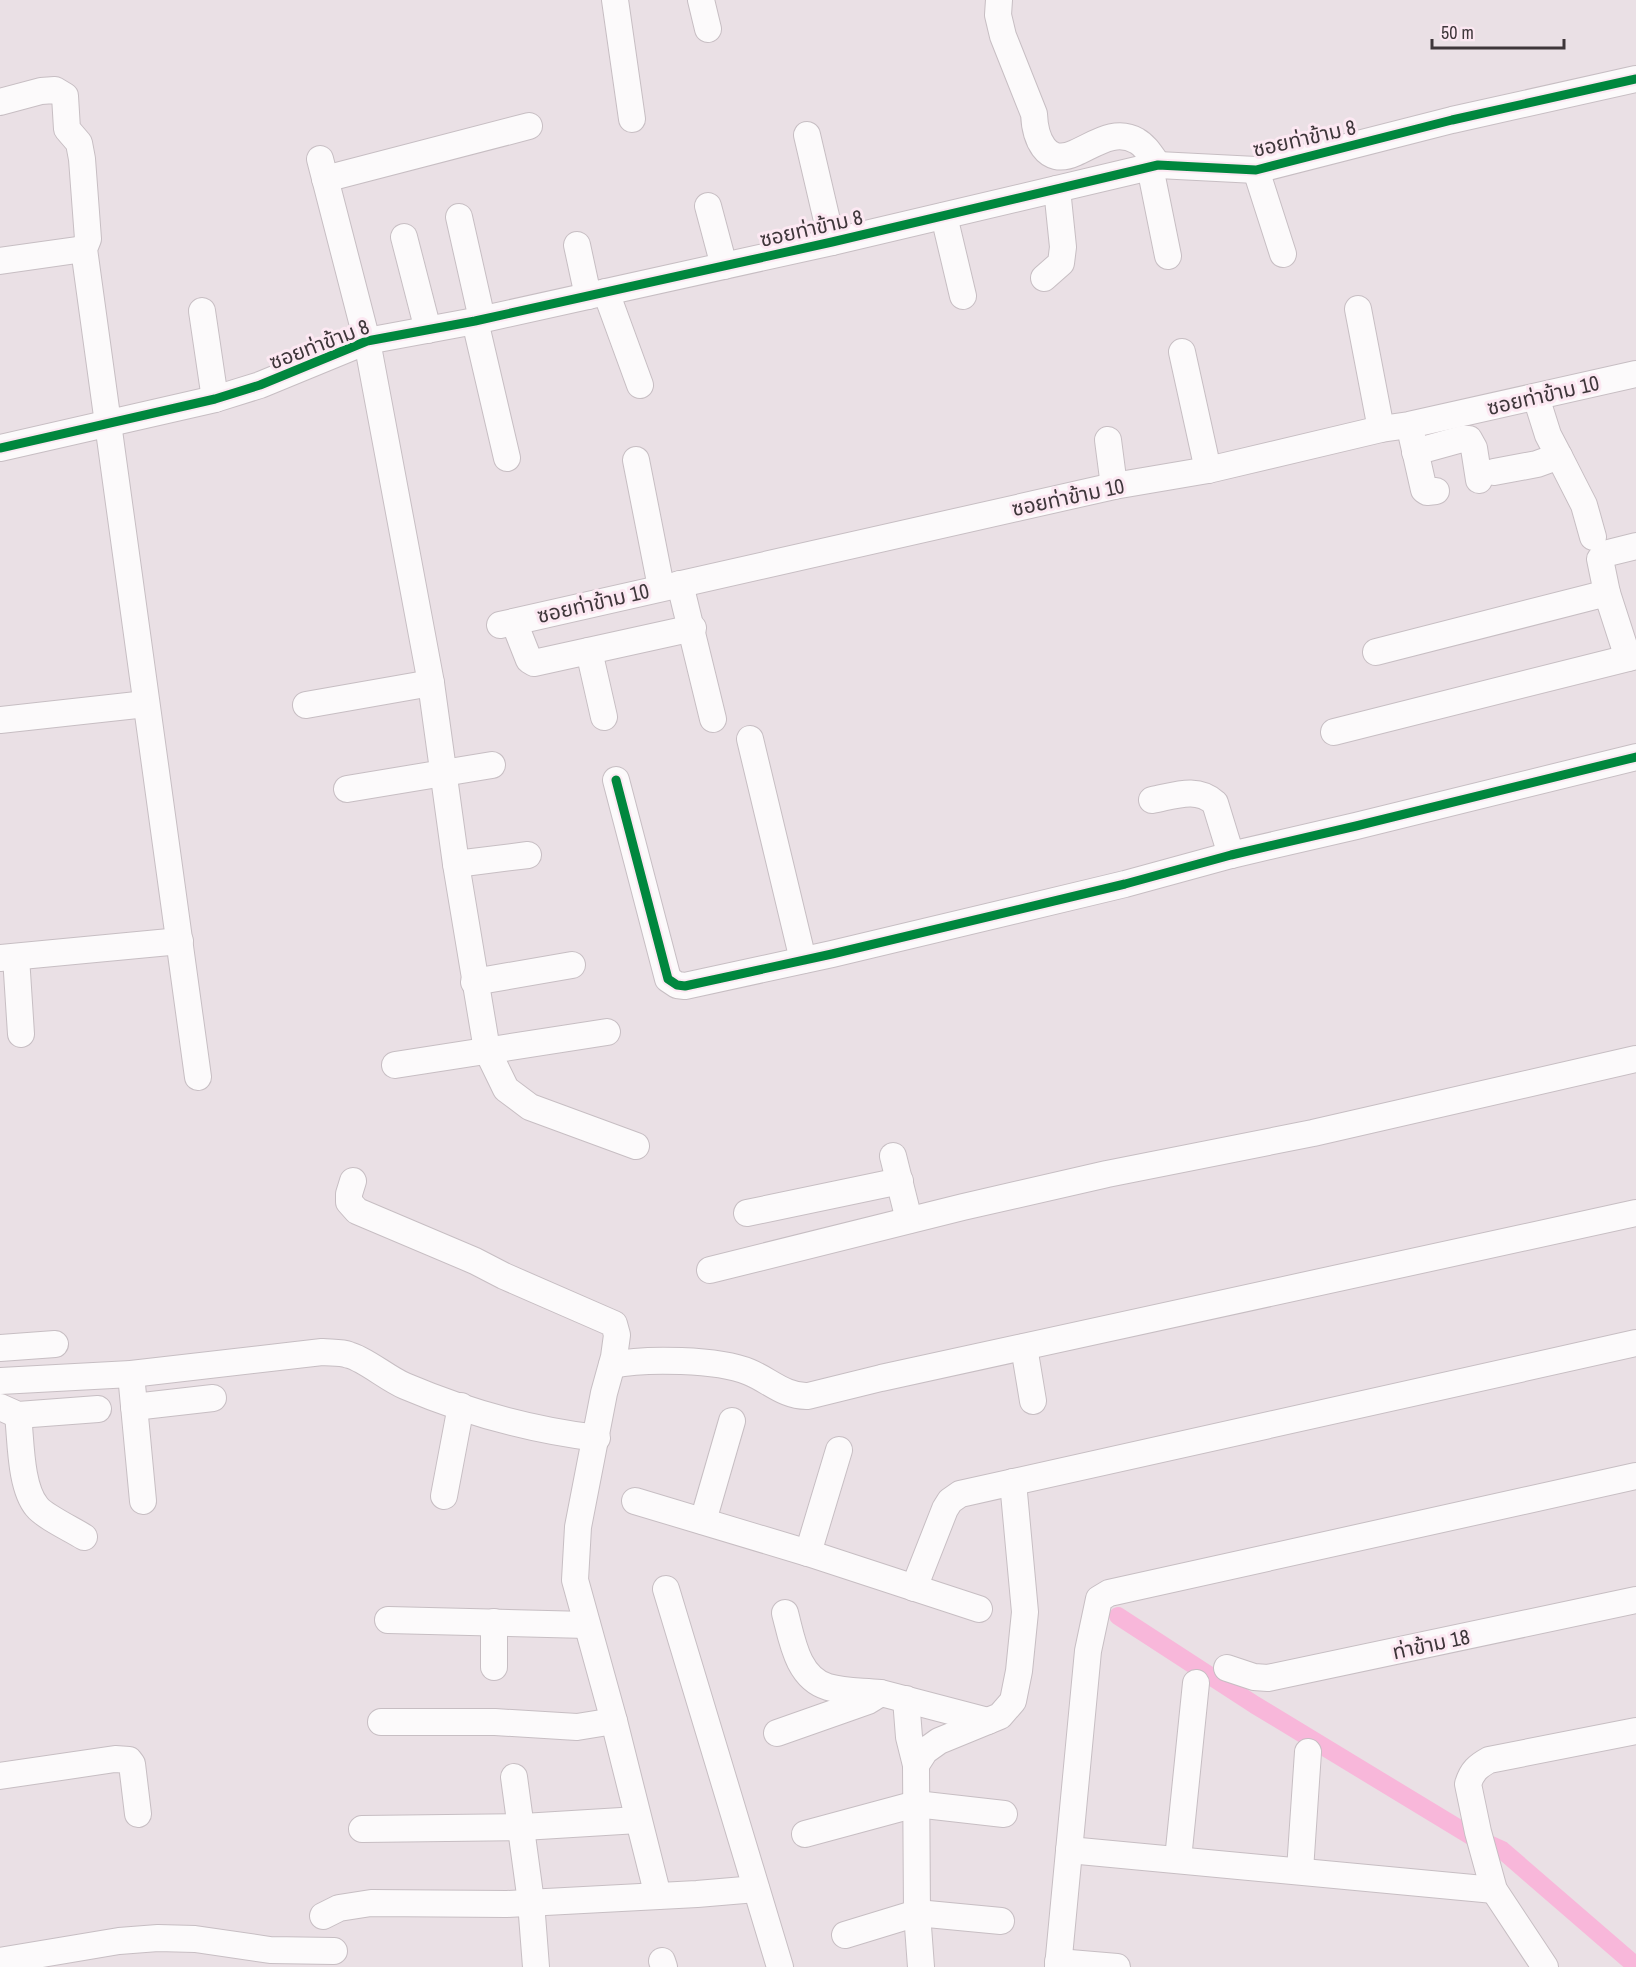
<svg xmlns="http://www.w3.org/2000/svg" width="1636" height="1967" viewBox="0 0 1636 1967" font-family="'Archivo Narrow','Noto Sans Thai',sans-serif">
  <style>
    .lines { fill: none; stroke-linecap: round; stroke-linejoin: round }
    .canal { stroke: #f8b7da; stroke-width: 18 }
    .minor-casing { stroke: #c7bec3; stroke-width: 28 }
    .minor { stroke: #fcfafb; stroke-width: 26 }
    .cycleway-casing { stroke: #fce8f2; stroke-width: 13 }
    .cycleway { stroke: #00873e; stroke-width: 9 }
    .labels { text-anchor: middle; dominant-baseline: central; stroke-width: 6; stroke-linejoin: round; paint-order: stroke }
    .street-label { font-size: 21px; fill: #3e363a; stroke: #fce8f2 }
  </style>
  <rect width="100%" height="100%" fill="#eae0e5"/>
  <g class="lines">
    <polyline class="canal" points="1118,1616 1255,1705 1471,1836 1502,1850 1636,1966"/>
    <defs>
      <g id="minor">
        <polyline points="615,0 632,119"/>
        <polyline points="701,0 708,29"/>
        <path d="M999,0L998,15L1003,36L1034,114C1035,137 1045,167 1075,153C1094,145 1115,128 1137,141C1146,146 1152,157 1158,165"/>
        <polyline points="0,102 41,91 55,90 65,96 67,129 79,143 82,159 88,239 84,249 198,1077"/>
        <polyline points="807,135 832,242"/>
        <polyline points="320,159 367,341 431,683 456,864 487,1050 506,1089 530,1107 636,1146"/>
        <polyline points="1150,167 1168,256"/>
        <polyline points="1256,170 1283,254"/>
        <polyline points="325,179 529,126"/>
        <polyline points="708,206 724,266"/>
        <polyline points="944,216 963,296"/>
        <polyline points="459,217 482,319"/>
        <polyline points="404,237 428,330"/>
        <polyline points="577,245 588,296"/>
        <polyline points="0,261 84,249"/>
        <polyline points="1044,278 1061,263 1063,247 1057,189"/>
        <polyline points="606,292 640,385"/>
        <polyline points="1358,309 1381,429"/>
        <polyline points="202,311 215,399"/>
        <polyline points="475,321 507,458"/>
        <polyline points="1182,352 1208,470"/>
        <polyline points="1412,437 1424,490 1427,492 1436,491"/>
        <polyline points="1108,440 1114,486"/>
        <polyline points="0,448 215,399 260,385 367,341 475,321 832,242 1158,165 1256,170 1452,120 1636,79"/>
        <polyline points="1415,452 1462,439 1469,439 1474,448 1479,480"/>
        <polyline points="1559,456 1584,505 1593,537"/>
        <polyline points="636,460 661,587"/>
        <polyline points="1494,472 1537,464 1559,456 1548,435 1536,397"/>
        <polyline points="680,584 713,719"/>
        <polyline points="1607,593 1600,559 1604,554 1636,546"/>
        <polyline points="514,622 529,660 534,663 693,628"/>
        <polyline points="500,625 1114,486 1208,470 1381,429 1409,425 1636,374"/>
        <polyline points="589,651 604,717"/>
        <polyline points="1376,652 1607,593 1628,658"/>
        <polyline points="306,705 431,683"/>
        <polyline points="0,720 146,704"/>
        <polyline points="1334,732 1636,656"/>
        <polyline points="750,739 803,960"/>
        <polyline points="616,780 668,979 677,985 685,986 832,954 1125,884 1231,855 1356,826 1636,757"/>
        <polyline points="347,789 492,765"/>
        <path d="M1152,800C1174,796 1197,786 1215,803L1231,855"/>
        <polyline points="456,864 528,855"/>
        <polyline points="16,957 21,1034"/>
        <polyline points="0,958 180,941"/>
        <polyline points="474,982 572,965"/>
        <polyline points="395,1065 607,1032"/>
        <polyline points="893,1156 909,1220"/>
        <polyline points="353,1181 349,1194 349,1202 357,1211 475,1261 504,1276 614,1324 617,1335 614,1357 604,1393 578,1527 575,1580 614,1721 658,1896"/>
        <polyline points="747,1213 900,1181"/>
        <polyline points="710,1270 963,1207 1107,1174 1313,1133 1636,1059"/>
        <polyline points="1024,1347 1033,1401"/>
        <polyline points="0,1348 55,1344"/>
        <path d="M612,1365C645,1358 718,1359 749,1372C769,1380 785,1397 808,1396L881,1378L1636,1213"/>
        <polyline points="131,1374 143,1501"/>
        <path d="M0,1381L131,1374L322,1352C331,1353 341,1352 349,1355C365,1359 388,1379 405,1386C466,1412 531,1430 597,1438"/>
        <polyline points="0,1407 18,1415 98,1409"/>
        <polyline points="134,1407 213,1398"/>
        <path d="M18,1415C21,1440 20,1487 37,1507C44,1516 73,1530 84,1537"/>
        <polyline points="444,1496 461,1406"/>
        <polyline points="635,1501 808,1553 979,1609"/>
        <polyline points="703,1521 732,1421"/>
        <polyline points="808,1553 839,1450"/>
        <polyline points="914,1588 945,1509 950,1501 960,1494 1636,1343"/>
        <polyline points="666,1589 780,1967"/>
        <path d="M785,1613C792,1639 797,1678 828,1687C845,1692 863,1691 880,1693"/>
        <polyline points="388,1620 587,1625"/>
        <polyline points="494,1667 494,1622"/>
        <polyline points="1227,1668 1254,1677 1268,1678 1636,1600"/>
        <polyline points="906,1699 909,1737 916,1765 917,1913 921,1967"/>
        <polyline points="381,1722 495,1722 577,1727 614,1721"/>
        <polyline points="777,1733 868,1701 881,1693 988,1721"/>
        <polyline points="916,1765 925,1751 939,1741 1000,1716 1013,1701 1019,1671 1025,1612 1013,1482"/>
        <polyline points="0,1776 115,1759 129,1760 132,1764 138,1814"/>
        <polyline points="514,1777 531,1902 536,1967"/>
        <polyline points="362,1829 523,1827 638,1820"/>
        <polyline points="805,1834 916,1804 1004,1814"/>
        <polyline points="1069,1850 1494,1890"/>
        <polyline points="1178,1859 1196,1683"/>
        <polyline points="1300,1870 1308,1752"/>
        <polyline points="323,1916 339,1908 371,1903 507,1904 697,1894 756,1889"/>
        <polyline points="845,1935 917,1913 1001,1921"/>
        <polyline points="0,1961 119,1941 158,1938 195,1939 270,1950 334,1951"/>
        <polyline points="662,1961 664,1967"/>
        <polyline points="1058,1962 1117,1967"/>
        <polyline points="1058,1967 1088,1651 1099,1599 1109,1593 1636,1476"/>
        <path d="M1545,1967L1494,1890L1478,1832L1468,1784C1472,1771 1478,1766 1489,1760L1636,1731"/>
      </g>
    </defs>
    <use href="#minor" class="minor-casing"/>
    <use href="#minor" class="minor"/>
    <defs>
      <g id="cycleway">
        <polyline points="0,448 215,399 260,385 367,341 475,321 832,242 1158,165 1256,170 1452,120 1636,79"/>
        <polyline points="616,780 668,979 677,985 685,986 832,954 1125,884 1231,855 1356,826 1636,757"/>
      </g>
    </defs>
    <use href="#cycleway" class="cycleway-casing"/>
    <use href="#cycleway" class="cycleway"/>
  </g>
  <g class="labels">
    <g class="street-label">
      <text transform="translate(1304 138) rotate(-13)">ซอยท่าข้าม 8</text>
      <text transform="translate(811 228) rotate(-13)">ซอยท่าข้าม 8</text>
      <text transform="translate(319 344) rotate(-21)">ซอยท่าข้าม 8</text>
      <text transform="translate(1543 395) rotate(-13)">ซอยท่าข้าม 10</text>
      <text transform="translate(1068 497) rotate(-12)">ซอยท่าข้าม 10</text>
      <text transform="translate(593 603) rotate(-13)">ซอยท่าข้าม 10</text>
      <text transform="translate(1431 1644) rotate(-12)">ท่าข้าม 18</text>
    </g>
  </g>
  <path d="M1432 39v9h132v-9" fill="none" stroke="#3e363a" stroke-width="3"/>
  <text x="1441" y="39" font-size="18" fill="#3e363a" stroke="#fce8f2" stroke-width="4.5" paint-order="stroke">50 m</text>
</svg>
